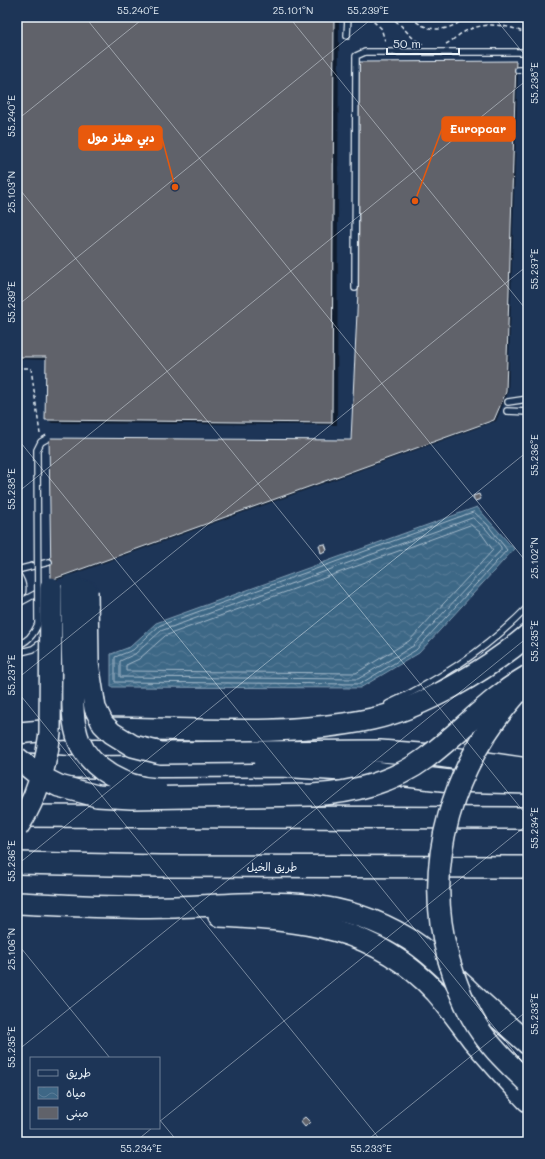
<svg xmlns="http://www.w3.org/2000/svg" width="545" height="1159" viewBox="0 0 545 1159" font-family="Mali,'Playpen Sans Arabic',sans-serif">
  <style>
    .water { fill: url(#water-waves); stroke: #829eb4 }
    .shadow { fill: #0007 }
    .lines { fill: none; stroke-linecap: round; stroke-linejoin: round }
    .shore { stroke: #a4baca; stroke-width: 1 }
    .building { fill: #60626a; stroke: #e8f1f8 }
    .service-casing { stroke: #e8f1f8; stroke-width: 8 }
    .minor-casing { stroke: #e8f1f8; stroke-width: 14 }
    .motorway-casing { stroke: #e8f1f8; stroke-width: 24 }
    .path { stroke: #e8f1f8; stroke-width: 1.5; stroke-dasharray: 4 3; stroke-linecap: butt }
    .service { stroke: #1d3557; stroke-width: 5.5 }
    .minor { stroke: #1d3557; stroke-width: 11 }
    .motorway { stroke: #1d3557; stroke-width: 21 }
    .service-bridge-casing { stroke: #e8f1f8; stroke-width: 8; stroke-linecap: butt }
    .motorway-bridge-casing { stroke: #e8f1f8; stroke-width: 24; stroke-linecap: butt }
    .service-bridge { stroke: #1d3557; stroke-width: 5.5 }
    .motorway-bridge { stroke: #1d3557; stroke-width: 21 }
    .ticks { fill: none; stroke: #e8f1f8; stroke-width: 1; stroke-opacity: 0.45 }
    .labels { text-anchor: middle; dominant-baseline: central; stroke-width: 3; stroke-linejoin: round; paint-order: stroke }
    .street-label { font-size: 11px; fill: #e8f1f8; stroke: #1d3557 }
    .leader { fill: none; stroke: #e8590c; stroke-width: 1.5 }
    .callout-dot { fill: #e8590c; stroke: #1d3557; stroke-width: 1.5 }
    .callout { fill: #e8590c; stroke: #e8590c; stroke-width: 1.5 }
    .callout-label { font-size: 12px; text-anchor: middle; font-weight: bold; fill: #fff }
    .neatline { fill: none; stroke: #e8f1f8; stroke-width: 1.5 }
    .ticks-label { font-size: 10px; text-anchor: middle; fill: #e8f1f8 }
  </style>
  <defs>
    <pattern id="water-waves" width="16" height="10" patternUnits="userSpaceOnUse"><rect width="16" height="10" fill="#3e6786"/><path d="M0 5q4-4 8 0t8 0" fill="none" stroke="#5a7d98"/></pattern>
  </defs>
  <rect width="100%" height="100%" fill="#1d3557"/>
  <filter id="ink" filterUnits="userSpaceOnUse"><feTurbulence type="fractalNoise" baseFrequency=".025" numOctaves="2"/><feDisplacementMap in="SourceGraphic" scale="8" xChannelSelector="R" yChannelSelector="G"/><feConvolveMatrix kernelMatrix="1 2 1 2 8 2 1 2 1" color-interpolation-filters="sRGB"/></filter>
  <g filter="url(#ink)">
    <polygon class="water" points="477,507 514,549 419,653 360,688 111,687 111,654 130,647 156,623"/>
    <g class="shadow">
      <polygon points="17,17 339,17 337,425 52,423 46,419 47,360 17,359"/>
      <polygon points="516,62 518,63 508,393 496,421 54,581 52,579 352,441"/>
    </g>
    <g class="lines">
      <g class="shore">
        <polygon points="474,512 487,524 507,550 416,650 360,684 115,682 115,657 133,650 159,626"/>
        <polygon points="473,518 485,528 501,547 501,550 413,646 358,679 120,677 120,661 135,654 161,631"/>
        <polygon points="471,525 481,533 493,550 409,641 356,673 126,671 126,665 139,659 165,636"/>
      </g>
    </g>
    <g class="building">
      <polygon points="17,17 334,17 332,423 45,420 46,357 17,357"/>
      <polygon points="516,61 506,392 494,420 51,580 49,438 351,440 358,291 358,62"/>
      <polygon points="479,494 481,499 475,501 473,496"/>
      <polygon points="325,544 327,550 321,553 319,545"/>
      <polygon points="305,1117 310,1122 305,1127 300,1121"/>
    </g>
    <g class="lines">
      <defs>
        <g id="service">
          <polyline points="347,36 348,17"/>
          <polyline points="518,70 528,70"/>
          <polyline points="355,288 356,56 365,52 528,52"/>
          <polyline points="508,402 528,399"/>
          <polyline points="507,411 528,412"/>
          <polyline points="17,570 49,562"/>
          <path d="M17,574C24,583 25,593 18,602"/>
          <polyline points="17,604 41,591"/>
          <polyline points="17,653 33,649 45,640"/>
          <path d="M388,704C440,680 488,648 528,607"/>
        </g>
        <polyline id="minor" points="525,17 528,20"/>
        <g id="motorway">
          <path d="M17,733C43,731 69,728 95,728C187,728 282,738 372,719C424,708 488,669 528,635"/>
          <polyline points="254,752 380,751 433,755 528,769"/>
          <polyline points="26,764 69,767 280,766 373,772 450,781 528,783"/>
          <polyline points="17,816 528,818"/>
          <polyline points="17,863 160,866 528,867"/>
          <path d="M17,903C69,905 122,909 175,907C259,904 331,892 407,938C429,951 446,970 465,987C485,1007 507,1025 528,1044"/>
          <path d="M219,916C304,920 374,926 436,992C449,1007 461,1024 473,1040C491,1061 509,1081 528,1101"/>
        </g>
      </defs>
      <use href="#service" class="service-casing"/>
      <use href="#minor" class="minor-casing"/>
      <use href="#motorway" class="motorway-casing"/>
      <g class="path">
        <polyline points="368,17 381,28 385,41"/>
        <path d="M389,17C403,23 409,39 423,44"/>
        <path d="M411,17C426,33 450,33 465,17"/>
        <path d="M446,44C452,41 458,35 464,32C483,21 510,24 528,35"/>
        <polyline points="17,368 31,368 40,434"/>
      </g>
      <use href="#service" class="service"/>
      <use href="#minor" class="minor"/>
      <use href="#motorway" class="motorway"/>
      <defs>
        <path id="service-bridge" d="M17,645C28,642 34,634 38,624L37,450L41,442L48,438"/>
        <g id="motorway-bridge">
          <path d="M72,585C72,615 72,645 73,674C73,696 71,721 79,741C92,771 125,787 156,789"/>
          <polyline points="87,591 88,663 95,708 103,724 112,733 133,746 161,753 254,752"/>
          <path d="M517,693C453,765 422,862 448,957C455,981 464,1005 477,1026C491,1048 510,1065 528,1083"/>
          <path d="M17,758L41,777L59,786L97,796L131,798L312,795C352,793 394,782 426,758C461,732 490,698 528,676"/>
          <path d="M17,828C36,800 46,766 50,733L51,588"/>
        </g>
      </defs>
      <use href="#service-bridge" class="service-bridge-casing"/>
      <use href="#motorway-bridge" class="motorway-bridge-casing"/>
      <use href="#service-bridge" class="service-bridge"/>
      <use href="#motorway-bridge" class="motorway-bridge"/>
    </g>
  </g>
  <path class="ticks" d="M85,17L528,564M289,17L528,312M494,17L528,59M17,120L145,17M17,186L528,817M17,306L374,17M17,438L528,1069M17,493L528,79M17,679L528,265M17,691L382,1142M17,865L528,451M17,943L110,1058M17,1051L528,637M159,1119L178,1142M159,1122L528,824M135,1142L152,1128M365,1142L528,1010"/>
  <g class="labels">
    <g class="street-label">
      <text x="272" y="866">طريق الخيل</text>
    </g>
  </g>
  <path class="leader" d="M415 201L442 129M175 187L162 138"/>
  <g class="callout-dot">
    <circle cx="415" cy="201" r="4"/>
    <circle cx="175" cy="187" r="4"/>
  </g>
  <g class="callout">
    <rect x="442" y="117" width="73" height="24" rx="4"/>
    <rect x="79" y="126" width="83" height="24" rx="4"/>
  </g>
  <g class="callout-label">
    <text x="478" y="133">Europcar</text>
    <text x="121" y="142">دبي هيلز مول</text>
  </g>
  <rect width="545" height="1159" fill="none" stroke="#1d3557" stroke-width="44"/>
  <rect x="30" y="1057" width="130" height="72" fill="#1d3557" stroke="#6e8097"/>
  <rect x="38" y="1070" width="20" height="6" fill="#1d3557" stroke="#6e8097"/>
  <text x="66" y="1077" font-size="12" fill="#e8f1f8">طريق</text>
  <rect x="38" y="1087" width="20" height="12" fill="url(#water-waves)" stroke="#6e8097"/>
  <text x="66" y="1097" font-size="12" fill="#e8f1f8">مياه</text>
  <rect x="38" y="1107" width="20" height="12" fill="#60626a" stroke="#6e8097"/>
  <text x="66" y="1117" font-size="12" fill="#e8f1f8">مبنى</text>
  <path d="M387 48v6h72v-6" fill="none" stroke="#e8f1f8" stroke-width="2"/>
  <text x="393" y="48" font-size="12" fill="#e8f1f8" stroke="#1d3557" stroke-width="3" paint-order="stroke">50 m</text>
  <rect x="22" y="22" width="501" height="1115" class="neatline"/>
  <g class="ticks-label">
    <text x="138" y="14">55.240°E</text>
    <text x="293" y="14">25.101°N</text>
    <text x="368" y="14">55.239°E</text>
    <text transform="translate(534 83) rotate(-90)" y="4">55.238°E</text>
    <text transform="translate(11 116) rotate(-90)" y="4">55.240°E</text>
    <text transform="translate(11 192) rotate(-90)" y="4">25.103°N</text>
    <text transform="translate(534 269) rotate(-90)" y="4">55.237°E</text>
    <text transform="translate(11 302) rotate(-90)" y="4">55.239°E</text>
    <text transform="translate(534 455) rotate(-90)" y="4">55.236°E</text>
    <text transform="translate(11 489) rotate(-90)" y="4">55.238°E</text>
    <text transform="translate(534 558) rotate(-90)" y="4">25.102°N</text>
    <text transform="translate(534 641) rotate(-90)" y="4">55.235°E</text>
    <text transform="translate(11 675) rotate(-90)" y="4">55.237°E</text>
    <text transform="translate(534 828) rotate(-90)" y="4">55.234°E</text>
    <text transform="translate(11 861) rotate(-90)" y="4">55.236°E</text>
    <text transform="translate(11 949) rotate(-90)" y="4">25.106°N</text>
    <text transform="translate(534 1014) rotate(-90)" y="4">55.233°E</text>
    <text transform="translate(11 1047) rotate(-90)" y="4">55.235°E</text>
    <text x="141" y="1152">55.234°E</text>
    <text x="371" y="1152">55.233°E</text>
  </g>
</svg>
